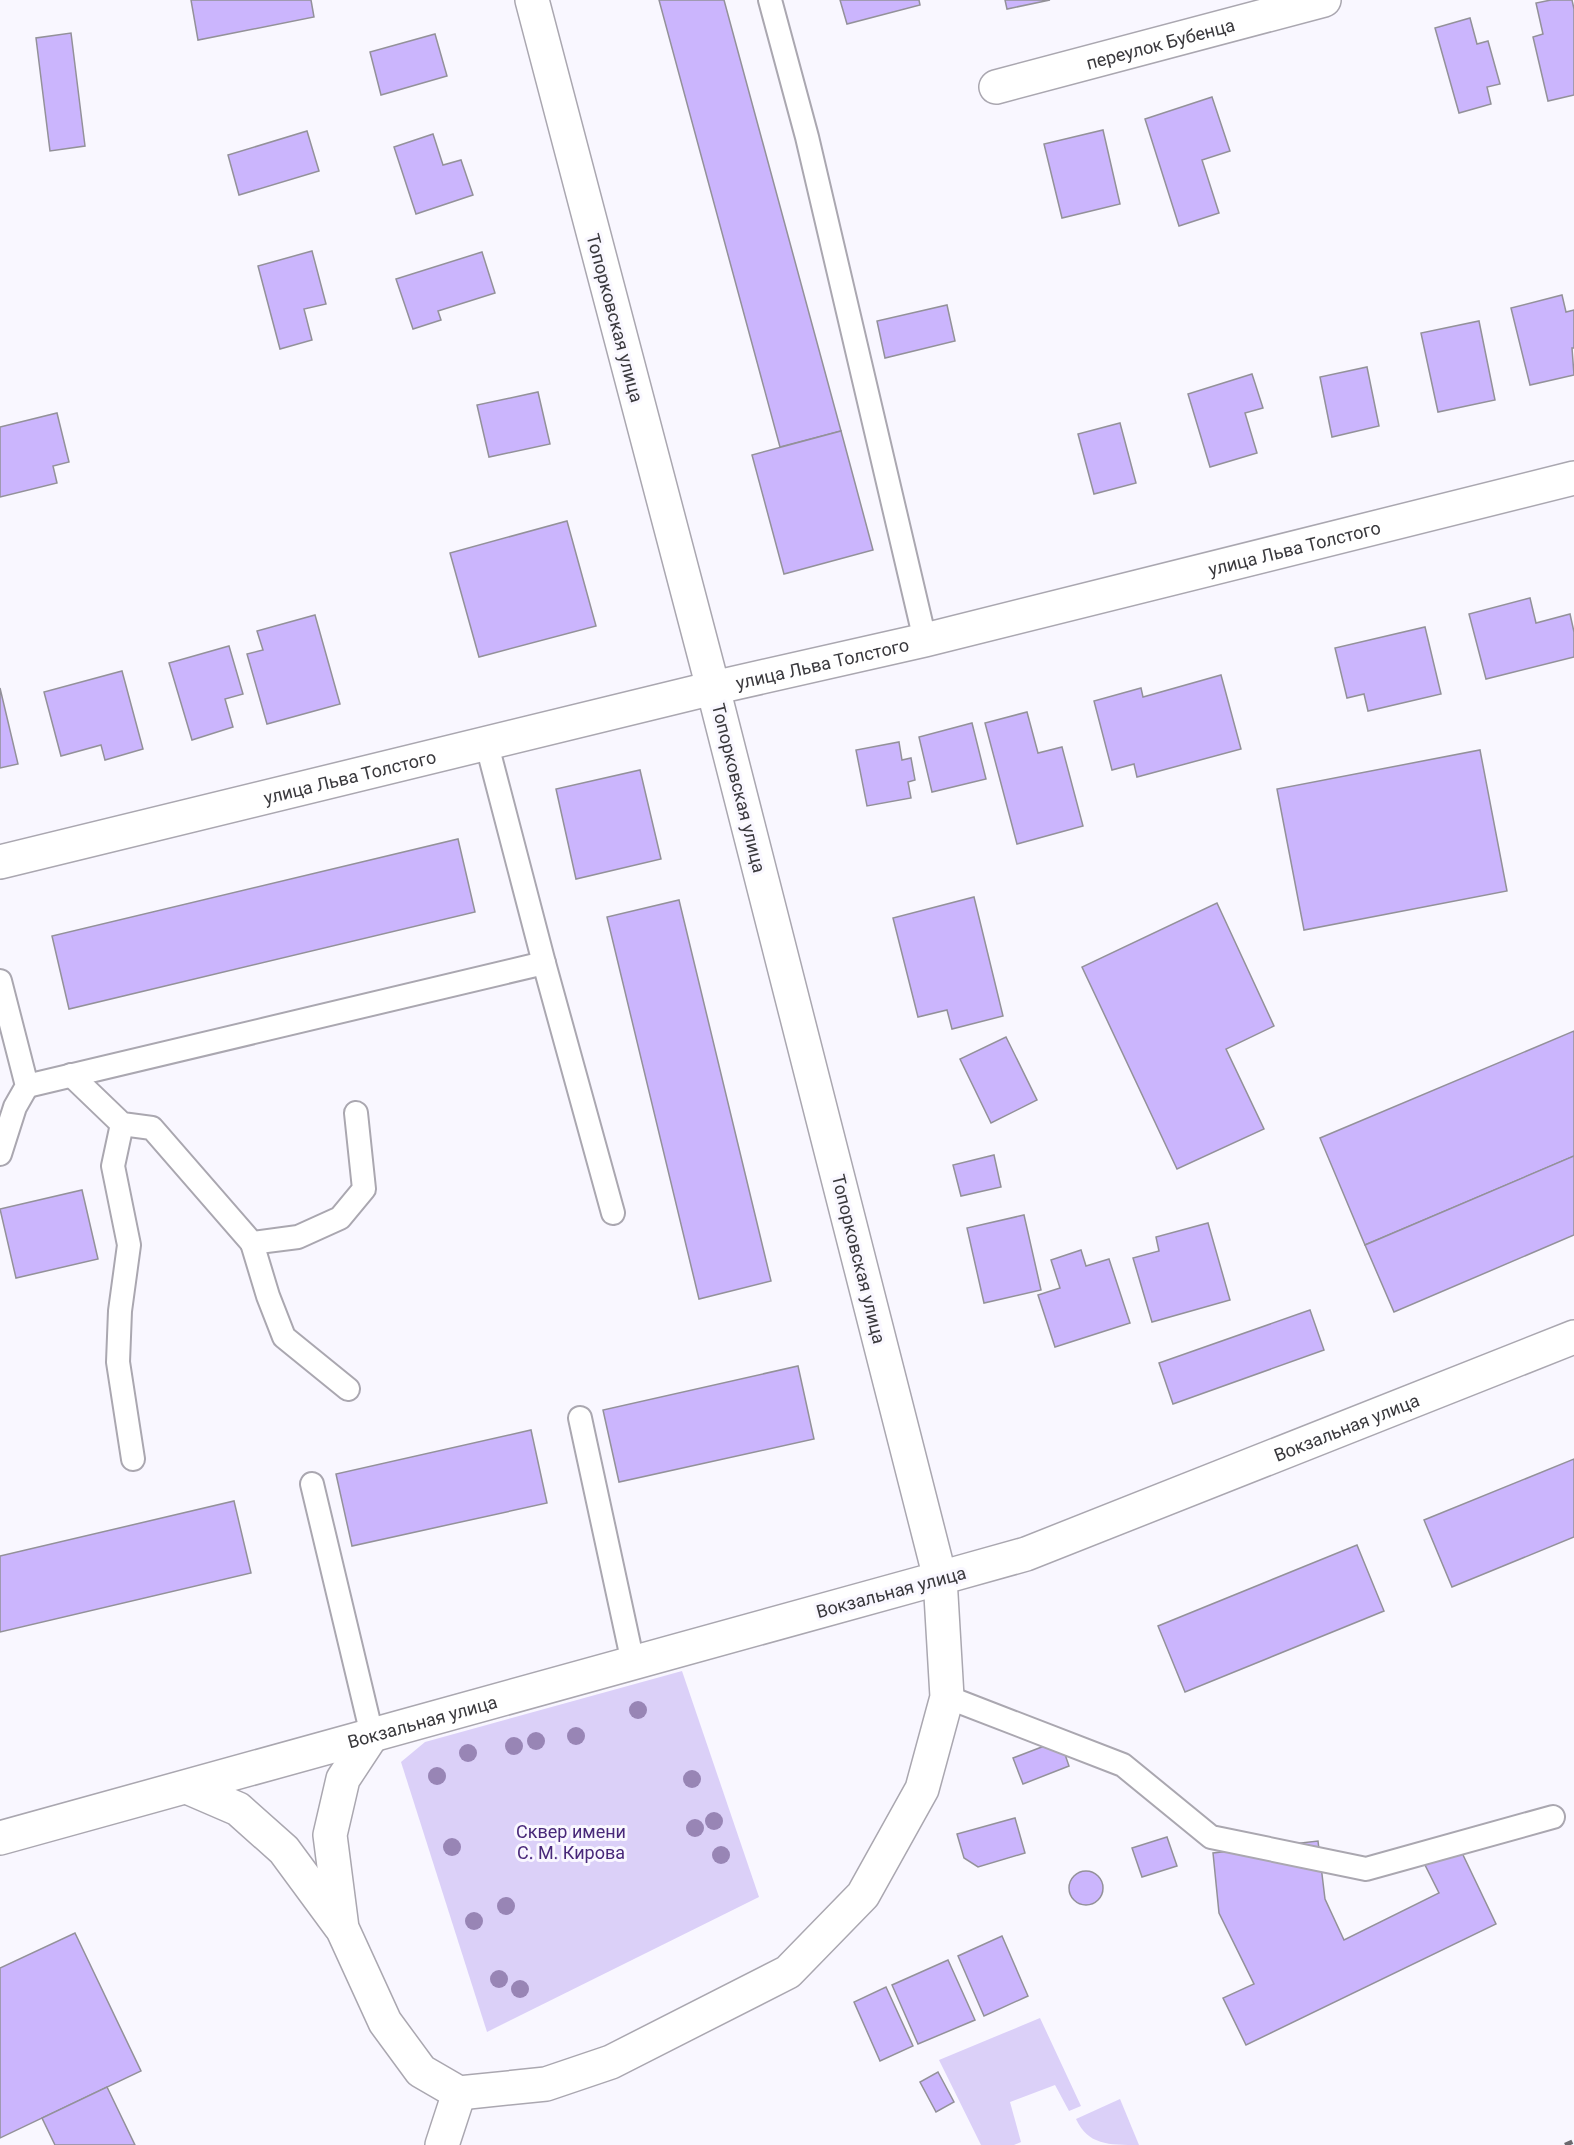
<svg xmlns="http://www.w3.org/2000/svg" width="1574" height="2145" viewBox="0 0 1574 2145" font-family="Roboto,sans-serif">
  <style>
    .green { fill: #dbd0f8 }
    .building { fill: #cbb5fd; stroke: #939199; stroke-width: 1.5 }
    .lines { fill: none; stroke-linecap: round; stroke-linejoin: round }
    .lane-casing { stroke: #aaa7b0; stroke-width: 26 }
    .street-casing { stroke: #aaa7b0; stroke-width: 36 }
    .secondary-casing { stroke: #aaa7b0; stroke-width: 36 }
    .lane { stroke: #fff; stroke-width: 22 }
    .street { stroke: #fff; stroke-width: 33 }
    .secondary { stroke: #fff; stroke-width: 33 }
    .rail { stroke: #6b696e; stroke-width: 4.5; stroke-dasharray: 8 8; stroke-linecap: butt }
    .tree { fill: #9885b5 }
    .labels { text-anchor: middle; dominant-baseline: central; stroke-width: 6; stroke-linejoin: round; paint-order: stroke }
    .street-label { font-size: 18px; fill: #3a393d; stroke: #f9f7ff }
    .park-label { font-size: 18px; fill: #482879; stroke: #f9f7ff }
  </style>
  <rect width="100%" height="100%" fill="#f9f7ff"/>
  <g class="green">
    <polygon points="682,1671 759,1897 487,2032 401,1762 425,1742"/>
    <polygon points="1040,2018 1081,2106 1069,2111 1055,2085 1010,2102 1021,2142 1014,2145 981,2145 939,2060"/>
    <path d="M1120,2099L1139,2145C1108,2145 1088,2145 1076,2119Z"/>
  </g>
  <g class="building">
    <polygon points="191,0 311,0 314,17 198,40"/>
    <polygon points="659,0 724,0 841,431 780,447"/>
    <polygon points="840,0 919,0 920,5 847,24"/>
    <polygon points="1005,0 1050,0 1007,9"/>
    <polygon points="1551,0 1572,0 1574,9 1574,95 1548,101 1533,37 1543,34 1536,3"/>
    <polygon points="1470,18 1477,44 1488,41 1500,84 1487,87 1491,104 1459,113 1435,28"/>
    <polygon points="71,33 85,146 50,151 36,38"/>
    <polygon points="435,34 447,76 381,95 370,52"/>
    <polygon points="1212,97 1230,151 1202,160 1219,213 1179,226 1145,119"/>
    <polygon points="1103,130 1120,204 1062,218 1044,144"/>
    <polygon points="307,131 319,171 239,195 228,155"/>
    <polygon points="433,134 443,165 461,160 473,195 416,214 394,147"/>
    <polygon points="312,251 326,304 304,309 312,340 280,349 258,266"/>
    <polygon points="482,252 495,293 438,311 441,320 413,329 396,279"/>
    <polygon points="1562,295 1566,312 1574,310 1574,348 1572,348 1574,375 1530,385 1511,308"/>
    <polygon points="947,305 955,341 885,358 877,321"/>
    <polygon points="1479,321 1495,400 1438,412 1421,333"/>
    <polygon points="1367,367 1379,426 1332,437 1320,377"/>
    <polygon points="1252,374 1263,408 1245,413 1257,453 1210,467 1188,394"/>
    <polygon points="538,392 550,444 489,457 477,405"/>
    <polygon points="57,413 69,462 53,466 57,483 0,497 0,427"/>
    <polygon points="1120,423 1136,483 1094,494 1078,434"/>
    <polygon points="841,431 873,550 784,574 752,455"/>
    <polygon points="567,521 596,626 479,657 450,553"/>
    <polygon points="1530,598 1536,623 1570,614 1574,632 1574,657 1486,679 1469,614"/>
    <polygon points="315,615 340,704 267,724 247,654 263,650 257,631"/>
    <polygon points="1425,627 1441,694 1368,711 1364,694 1347,698 1335,648"/>
    <polygon points="229,646 243,694 225,699 233,727 192,740 169,663"/>
    <polygon points="122,671 143,749 105,760 101,745 61,756 44,692"/>
    <polygon points="1221,675 1241,749 1137,777 1134,764 1112,770 1094,701 1141,688 1143,697"/>
    <polygon points="0,688 18,764 0,768"/>
    <polygon points="1027,712 1038,753 1062,747 1083,826 1017,844 985,723"/>
    <polygon points="972,723 986,779 932,792 919,737"/>
    <polygon points="899,742 902,760 911,758 915,780 908,782 911,798 867,806 856,750"/>
    <polygon points="1480,750 1507,891 1304,930 1277,789"/>
    <polygon points="640,770 661,859 576,879 556,789"/>
    <polygon points="458,839 475,912 69,1009 52,936"/>
    <polygon points="974,897 1003,1016 952,1029 947,1010 918,1017 893,918"/>
    <polygon points="679,900 771,1281 699,1299 607,917"/>
    <polygon points="1217,903 1274,1026 1226,1049 1264,1129 1177,1169 1082,967"/>
    <polygon points="1574,1031 1574,1156 1365,1245 1320,1138"/>
    <polygon points="1006,1037 1037,1100 991,1123 960,1059"/>
    <polygon points="994,1155 1001,1187 961,1196 953,1165"/>
    <polygon points="1574,1156 1574,1235 1394,1312 1365,1245"/>
    <polygon points="82,1190 98,1259 16,1278 0,1209"/>
    <polygon points="1024,1215 1041,1290 984,1303 967,1228"/>
    <polygon points="1208,1223 1230,1300 1152,1322 1133,1258 1159,1251 1156,1237"/>
    <polygon points="1081,1250 1086,1266 1109,1259 1130,1323 1055,1347 1038,1295 1060,1288 1051,1260"/>
    <polygon points="1310,1310 1324,1350 1173,1404 1159,1363"/>
    <polygon points="798,1366 814,1439 619,1482 603,1410"/>
    <polygon points="531,1430 547,1503 352,1546 336,1474"/>
    <polygon points="1574,1459 1574,1537 1452,1587 1424,1520"/>
    <polygon points="234,1501 251,1573 0,1632 0,1556"/>
    <polygon points="1357,1545 1384,1611 1185,1692 1158,1626"/>
    <polygon points="1060,1740 1069,1766 1023,1784 1013,1758"/>
    <polygon points="1015,1818 1025,1853 978,1867 964,1858 957,1834"/>
    <polygon points="1453,1834 1496,1924 1246,2045 1223,1998 1254,1984 1219,1913 1213,1853 1318,1841 1325,1899 1344,1940 1439,1893 1418,1851"/>
    <polygon points="1167,1837 1177,1866 1142,1877 1132,1848"/>
    <circle cx="1086" cy="1888" r="17"/>
    <polygon points="75,1933 141,2071 0,2138 0,1968"/>
    <polygon points="1002,1936 1028,1996 984,2016 958,1956"/>
    <polygon points="948,1960 975,2020 918,2044 892,1985"/>
    <polygon points="886,1987 913,2046 880,2061 854,2002"/>
    <polygon points="938,2072 954,2102 936,2112 920,2082"/>
    <polygon points="107,2087 135,2145 55,2145 42,2118"/>
  </g>
  <g class="lines">
    <defs>
      <g id="lane">
        <polyline points="770,0 807,137 925,640"/>
        <polyline points="487,745 544,963 613,1213"/>
        <polyline points="0,981 27,1086 15,1107 0,1154"/>
        <polyline points="71,1075 122,1124 152,1128 252,1243 298,1237 340,1218 364,1189 356,1113"/>
        <polyline points="27,1086 544,963"/>
        <polyline points="122,1124 113,1166 129,1245 120,1311 118,1362 133,1459"/>
        <polyline points="252,1243 268,1296 284,1337 348,1389"/>
        <polyline points="580,1418 633,1663"/>
        <polyline points="312,1484 372,1735"/>
        <polyline points="947,1697 1123,1765 1211,1837 1366,1869 1553,1817"/>
      </g>
      <g id="street">
        <path id="s1" d="M996,87L1324,0"/>
        <path id="s2" d="M713,688L925,640L1574,478"/>
        <path id="s3" d="M372,1735L343,1779L330,1835L342,1928L385,2022L421,2071L459,2093L546,2084L611,2062L788,1972L863,1895L922,1789L947,1697L940,1578L1026,1554L1574,1337"/>
        <polyline points="187,1787 238,1809 284,1850 340,1926"/>
        <polyline points="442,2145 459,2093"/>
      </g>
      <g id="secondary">
        <path id="s4" d="M0,862L713,688"/>
        <path id="s5" d="M0,1838L940,1578L713,688L532,0"/>
      </g>
    </defs>
    <use href="#lane" class="lane-casing"/>
    <use href="#street" class="street-casing"/>
    <use href="#secondary" class="secondary-casing"/>
    <use href="#lane" class="lane"/>
    <use href="#street" class="street"/>
    <use href="#secondary" class="secondary"/>
    <polyline class="rail" points="1565,2145 1574,2141"/>
  </g>
  <g class="tree">
    <circle cx="638" cy="1710" r="9"/>
    <circle cx="576" cy="1736" r="9"/>
    <circle cx="536" cy="1741" r="9"/>
    <circle cx="514" cy="1746" r="9"/>
    <circle cx="468" cy="1753" r="9"/>
    <circle cx="437" cy="1776" r="9"/>
    <circle cx="692" cy="1779" r="9"/>
    <circle cx="714" cy="1821" r="9"/>
    <circle cx="695" cy="1828" r="9"/>
    <circle cx="452" cy="1847" r="9"/>
    <circle cx="721" cy="1855" r="9"/>
    <circle cx="506" cy="1906" r="9"/>
    <circle cx="474" cy="1921" r="9"/>
    <circle cx="499" cy="1979" r="9"/>
    <circle cx="520" cy="1989" r="9"/>
  </g>
  <g class="labels">
    <g class="street-label">
      <text stroke="none"><textPath href="#s1" startOffset="170">переулок Бубенца</textPath></text>
      <text transform="translate(615 318) rotate(75)">Топорковская улица</text>
      <text stroke="none"><textPath href="#s2" startOffset="598">улица Льва Толстого</textPath></text>
      <text stroke="none"><textPath href="#s2" startOffset="112">улица Льва Толстого</textPath></text>
      <text stroke="none"><textPath href="#s4" startOffset="360">улица Льва Толстого</textPath></text>
      <text transform="translate(739 788) rotate(76)">Топорковская улица</text>
      <text transform="translate(859 1259) rotate(76)">Топорковская улица</text>
      <text stroke="none"><textPath href="#s3" startOffset="1644">Вокзальная улица</textPath></text>
      <text transform="translate(891 1592) rotate(-15)">Вокзальная улица</text>
      <text stroke="none"><textPath href="#s5" startOffset="438">Вокзальная улица</textPath></text>
    </g>
    <g class="park-label">
      <text x="571" y="1831">Сквер имени<tspan x="571" dy="21">С. М. Кирова</tspan></text>
    </g>
  </g>
</svg>
